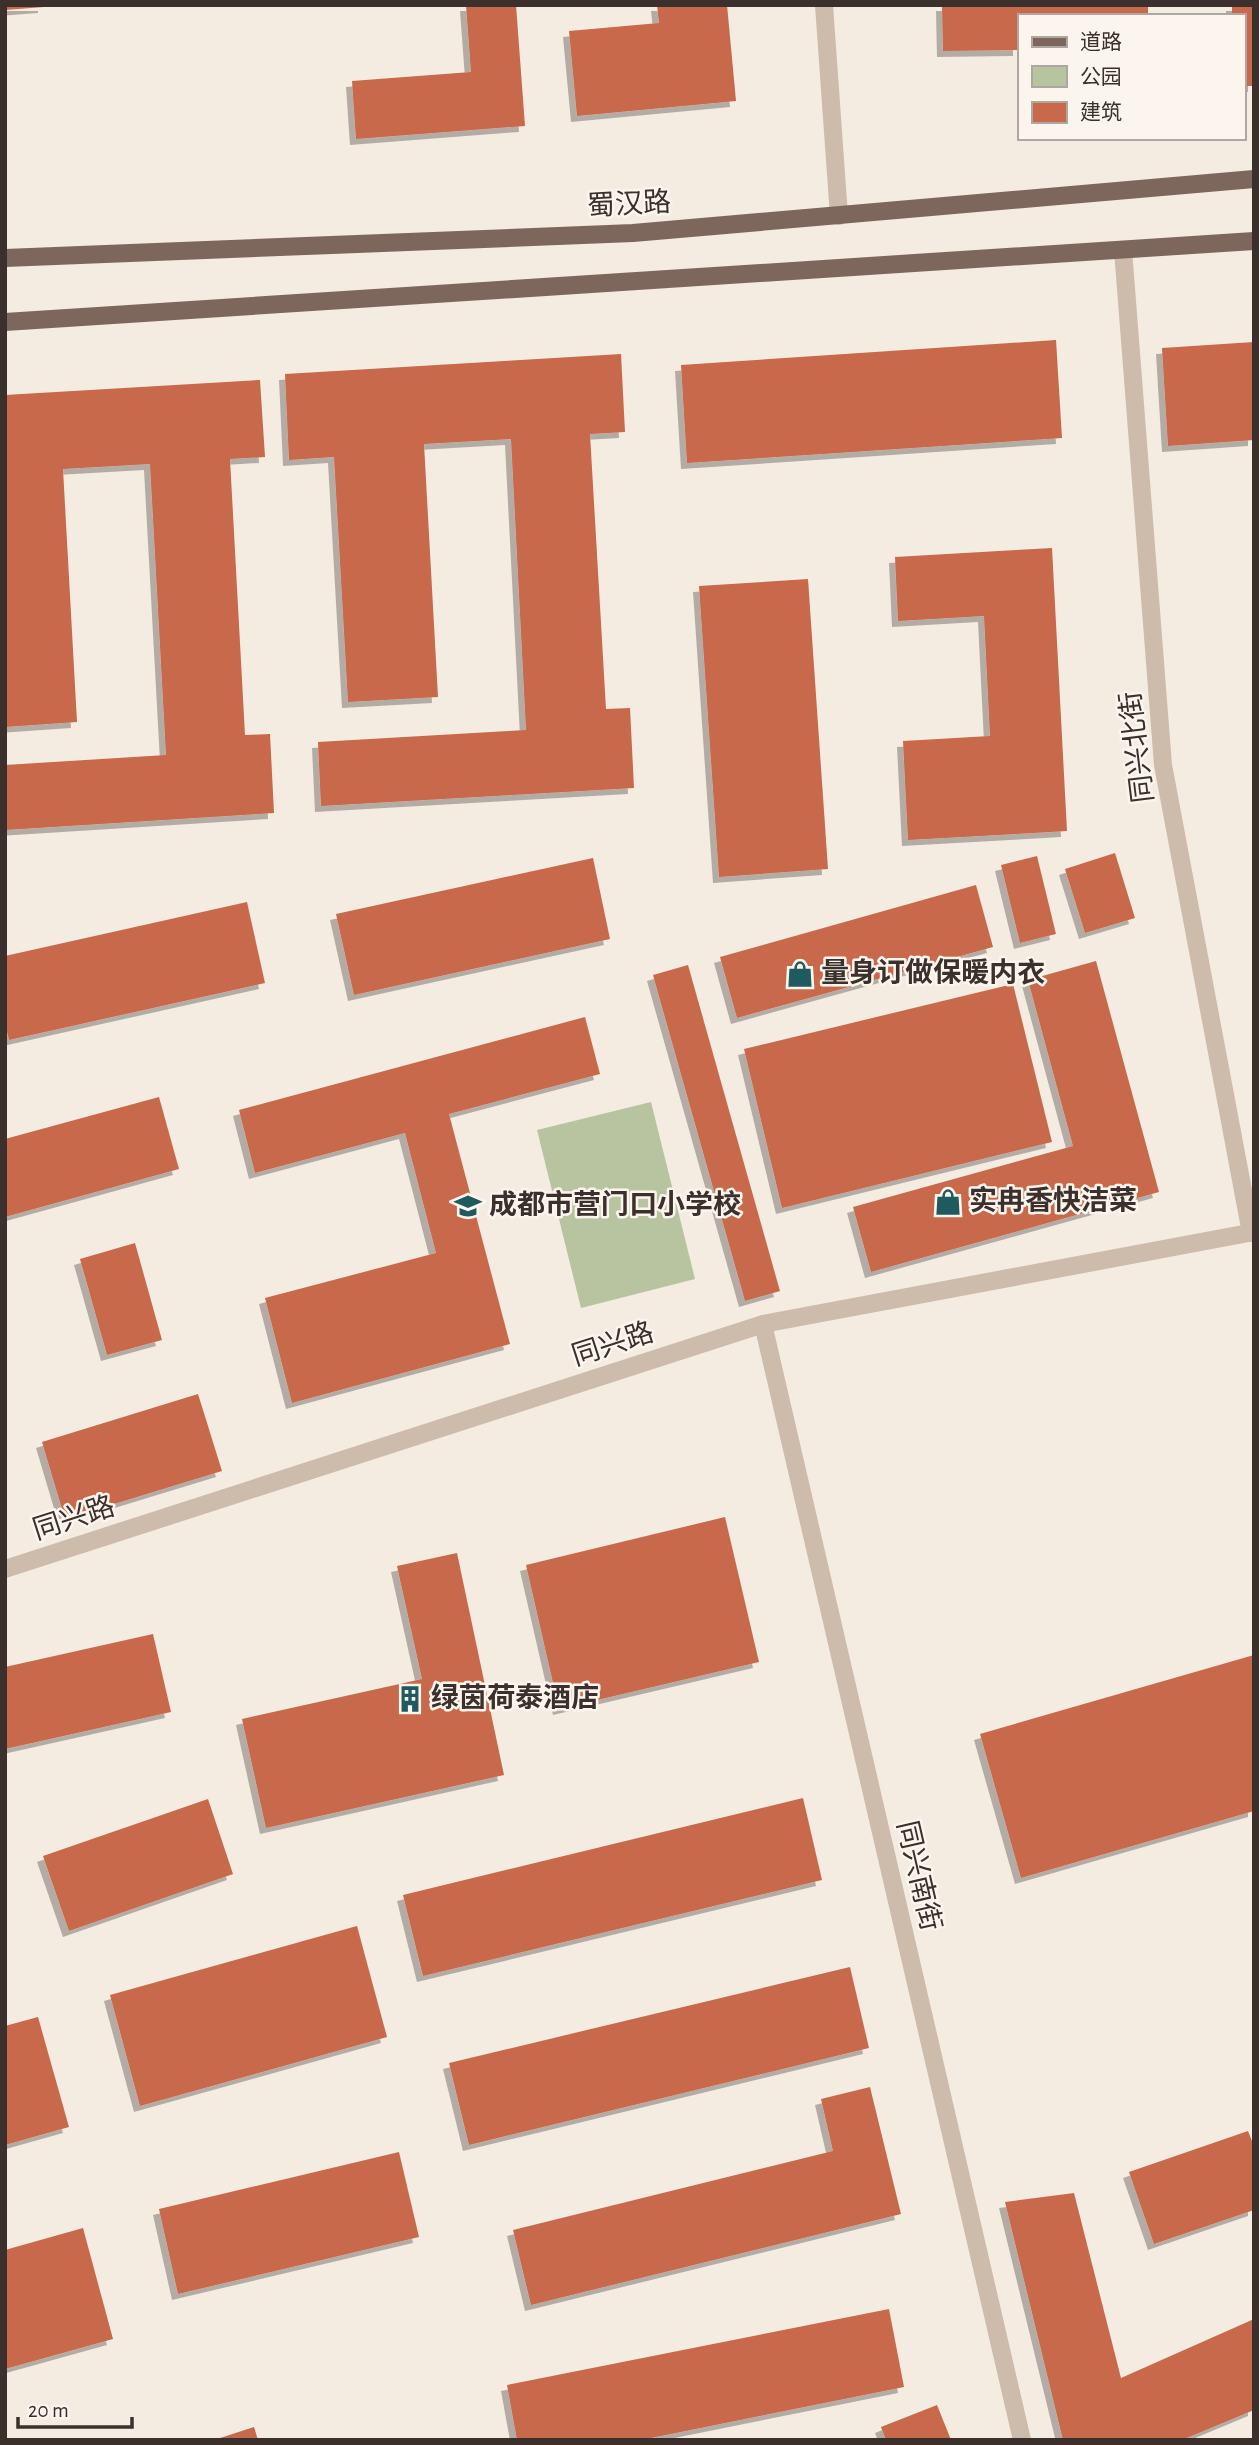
<svg xmlns="http://www.w3.org/2000/svg" width="1259" height="2445" viewBox="0 0 1259 2445" font-family="'Alegreya Sans','Noto Sans SC',sans-serif">
  <style>
    .green { fill: #b8c4a0 }
    .building { fill: #c8694b; filter: url(#shadow) }
    .lines { fill: none; stroke-linecap: round; stroke-linejoin: round }
    .street { stroke: #cdbbac; stroke-width: 18 }
    .primary { stroke: #7d675c; stroke-width: 18 }
    .labels { text-anchor: middle; dominant-baseline: central; stroke-width: 5; stroke-linejoin: round; paint-order: stroke }
    .street-label { font-size: 28px; fill: #3b302b; stroke: #fbf5ee }
    .poi-label { font-size: 28px; font-weight: bold; fill: #3b302b; stroke: #fbf5ee; text-anchor: start }
  </style>
  <defs>
    <filter id="shadow"><feDropShadow dx="-6" dy="6" stdDeviation="0" flood-color="#0004"/></filter>
  </defs>
  <rect width="100%" height="100%" fill="#f4ebe1"/>
  <polygon class="green" points="651,1102 695,1279 581,1308 537,1130"/>
  <g class="building">
    <polygon points="5,5 44,5 44,7 5,10"/>
    <polygon points="466,5 516,5 525,126 356,139 352,81 471,72"/>
    <polygon points="657,5 727,5 736,101 577,116 569,31 659,23"/>
    <polygon points="942,5 1148,5 1148,16 1019,16 1019,50 943,51"/>
    <polygon points="1232,5 1254,5 1254,86 1243,86 1243,16 1232,16"/>
    <polygon points="1056,340 1062,438 687,463 681,365"/>
    <polygon points="1254,342 1254,440 1168,446 1162,348"/>
    <polygon points="621,354 625,432 590,434 606,709 630,708 634,788 321,806 318,742 526,730 511,439 424,444 438,697 348,702 334,457 289,460 285,374"/>
    <polygon points="260,380 265,457 230,459 245,735 270,734 274,813 5,830 5,765 166,755 150,464 63,469 77,722 5,727 5,395"/>
    <polygon points="1052,548 1067,831 908,840 903,741 990,736 984,616 898,621 895,557"/>
    <polygon points="808,579 828,869 719,877 699,586"/>
    <polygon points="1115,853 1135,918 1085,933 1065,869"/>
    <polygon points="1037,856 1056,934 1020,943 1001,865"/>
    <polygon points="593,858 610,939 354,995 336,914"/>
    <polygon points="976,885 993,947 737,1018 720,957"/>
    <polygon points="247,902 265,983 9,1040 5,1023 5,956"/>
    <polygon points="1096,961 1159,1192 871,1272 853,1207 1073,1146 1028,980"/>
    <polygon points="688,965 780,1291 745,1301 653,975"/>
    <polygon points="1013,984 1052,1142 782,1208 744,1049"/>
    <polygon points="585,1017 600,1074 449,1114 510,1344 292,1403 265,1298 436,1253 405,1133 255,1173 239,1110"/>
    <polygon points="159,1097 179,1169 5,1217 5,1139"/>
    <polygon points="135,1243 162,1340 107,1355 80,1259"/>
    <polygon points="198,1394 222,1471 65,1519 42,1442"/>
    <polygon points="725,1517 759,1662 559,1709 526,1565"/>
    <polygon points="457,1553 504,1775 266,1828 242,1719 422,1679 397,1566"/>
    <polygon points="153,1634 171,1712 5,1749 5,1667"/>
    <polygon points="1254,1655 1254,1811 1021,1878 980,1734"/>
    <polygon points="803,1798 822,1880 423,1976 403,1895"/>
    <polygon points="208,1799 233,1874 69,1931 43,1856"/>
    <polygon points="357,1926 387,2037 140,2106 110,1995"/>
    <polygon points="850,1967 869,2048 469,2145 449,2063"/>
    <polygon points="38,2017 69,2127 5,2145 5,2026"/>
    <polygon points="870,2087 901,2214 531,2305 513,2230 833,2151 821,2099"/>
    <polygon points="1248,2131 1254,2146 1254,2210 1154,2244 1129,2172"/>
    <polygon points="399,2152 419,2237 178,2294 159,2209"/>
    <polygon points="1074,2193 1121,2378 1254,2319 1254,2410 1182,2440 1063,2440 1005,2202"/>
    <polygon points="83,2228 113,2339 5,2369 5,2250"/>
    <polygon points="889,2309 904,2387 641,2440 517,2440 507,2385"/>
    <polygon points="937,2405 951,2440 886,2440 881,2427"/>
    <polygon points="254,2427 258,2440 217,2440 217,2439"/>
  </g>
  <g class="lines">
    <g class="street">
      <polyline points="824,5 839,216"/>
      <polyline points="1123,250 1163,765 1251,1233"/>
      <polyline points="763,1324 1022,2440"/>
      <polyline points="5,1569 763,1324 1254,1232"/>
    </g>
    <g class="primary">
      <polyline points="5,258 633,233 1254,179"/>
      <polyline points="5,322 1254,241"/>
    </g>
  </g>
  <defs>
    <symbol id="shop-bare" viewBox="-9 -9 18 18"><path d="M-5-2.5h2.3a2.7 3.5 0 0 1 5.4 0H5L5.5 6h-11ZM-1.5-2.5h3a1.5 2.3 0 0 0-3 0Z" fill="#1f5a5e" stroke="#fbf5ee" stroke-width="2.5" paint-order="stroke"/></symbol>
    <symbol id="school-bare" viewBox="-9 -9 18 18"><path d="M0-5L7-2L0 1L-7-2ZM-4 1L0 2.5L4 1V4Q0 6-4 4Z" fill="#1f5a5e" stroke="#fbf5ee" stroke-width="2.5" paint-order="stroke"/></symbol>
    <symbol id="building-bare" viewBox="-9 -9 18 18"><path d="M-4-6H4V6H1V3H-1V6H-4ZM-2.5-4.3h1.7v1.8h-1.7ZM.8-4.3h1.7v1.8H.8ZM-2.5-1h1.7V.8h-1.7ZM.8-1h1.7V.8H.8Z" fill="#1f5a5e" stroke="#fbf5ee" stroke-width="2.5" paint-order="stroke"/></symbol>
  </defs>
  <g fill-rule="evenodd">
    <use href="#shop-bare" x="781" y="955" width="38" height="38"/>
    <use href="#shop-bare" x="929" y="1183" width="38" height="38"/>
    <use href="#school-bare" x="449" y="1187" width="38" height="38"/>
    <use href="#building-bare" x="391" y="1680" width="38" height="38"/>
  </g>
  <g class="labels">
    <g class="street-label">
      <text transform="translate(629 205) rotate(-3)">蜀汉路</text>
      <text transform="translate(1138 747) rotate(-97)">同兴北街</text>
      <text transform="translate(613 1345) rotate(-18)">同兴路</text>
      <text transform="translate(74 1519) rotate(-18)">同兴路</text>
      <text transform="translate(918 1876) rotate(77)">同兴南街</text>
    </g>
    <g class="poi-label">
      <text x="821" y="974">量身订做保暖内衣</text>
      <text x="969" y="1202">实冉香快洁菜</text>
      <text x="489" y="1206">成都市营门口小学校</text>
      <text x="431" y="1699">绿茵荷泰酒店</text>
    </g>
  </g>
  <rect width="1259" height="2445" fill="none" stroke="#3b302b" stroke-width="14"/>
  <rect x="1018" y="14" width="228" height="126" fill="#fbf5ee" stroke="#aea6a0" stroke-width="2"/>
  <rect x="1032" y="37" width="35" height="10" fill="#7d675c" stroke="#aea6a0" stroke-width="2"/>
  <text x="1080" y="49" font-size="21" fill="#3b302b">道路</text>
  <rect x="1032" y="66" width="35" height="21" fill="#b8c4a0" stroke="#aea6a0" stroke-width="2"/>
  <text x="1080" y="84" font-size="21" fill="#3b302b">公园</text>
  <rect x="1032" y="102" width="35" height="21" fill="#c8694b" stroke="#aea6a0" stroke-width="2"/>
  <text x="1080" y="119" font-size="21" fill="#3b302b">建筑</text>
  <path d="M18 2417v10h114v-10" fill="none" stroke="#3b302b" stroke-width="3.5"/>
  <text x="28" y="2417" font-size="21" fill="#3b302b" stroke="#fbf5ee" stroke-width="5" paint-order="stroke">20 m</text>
</svg>
